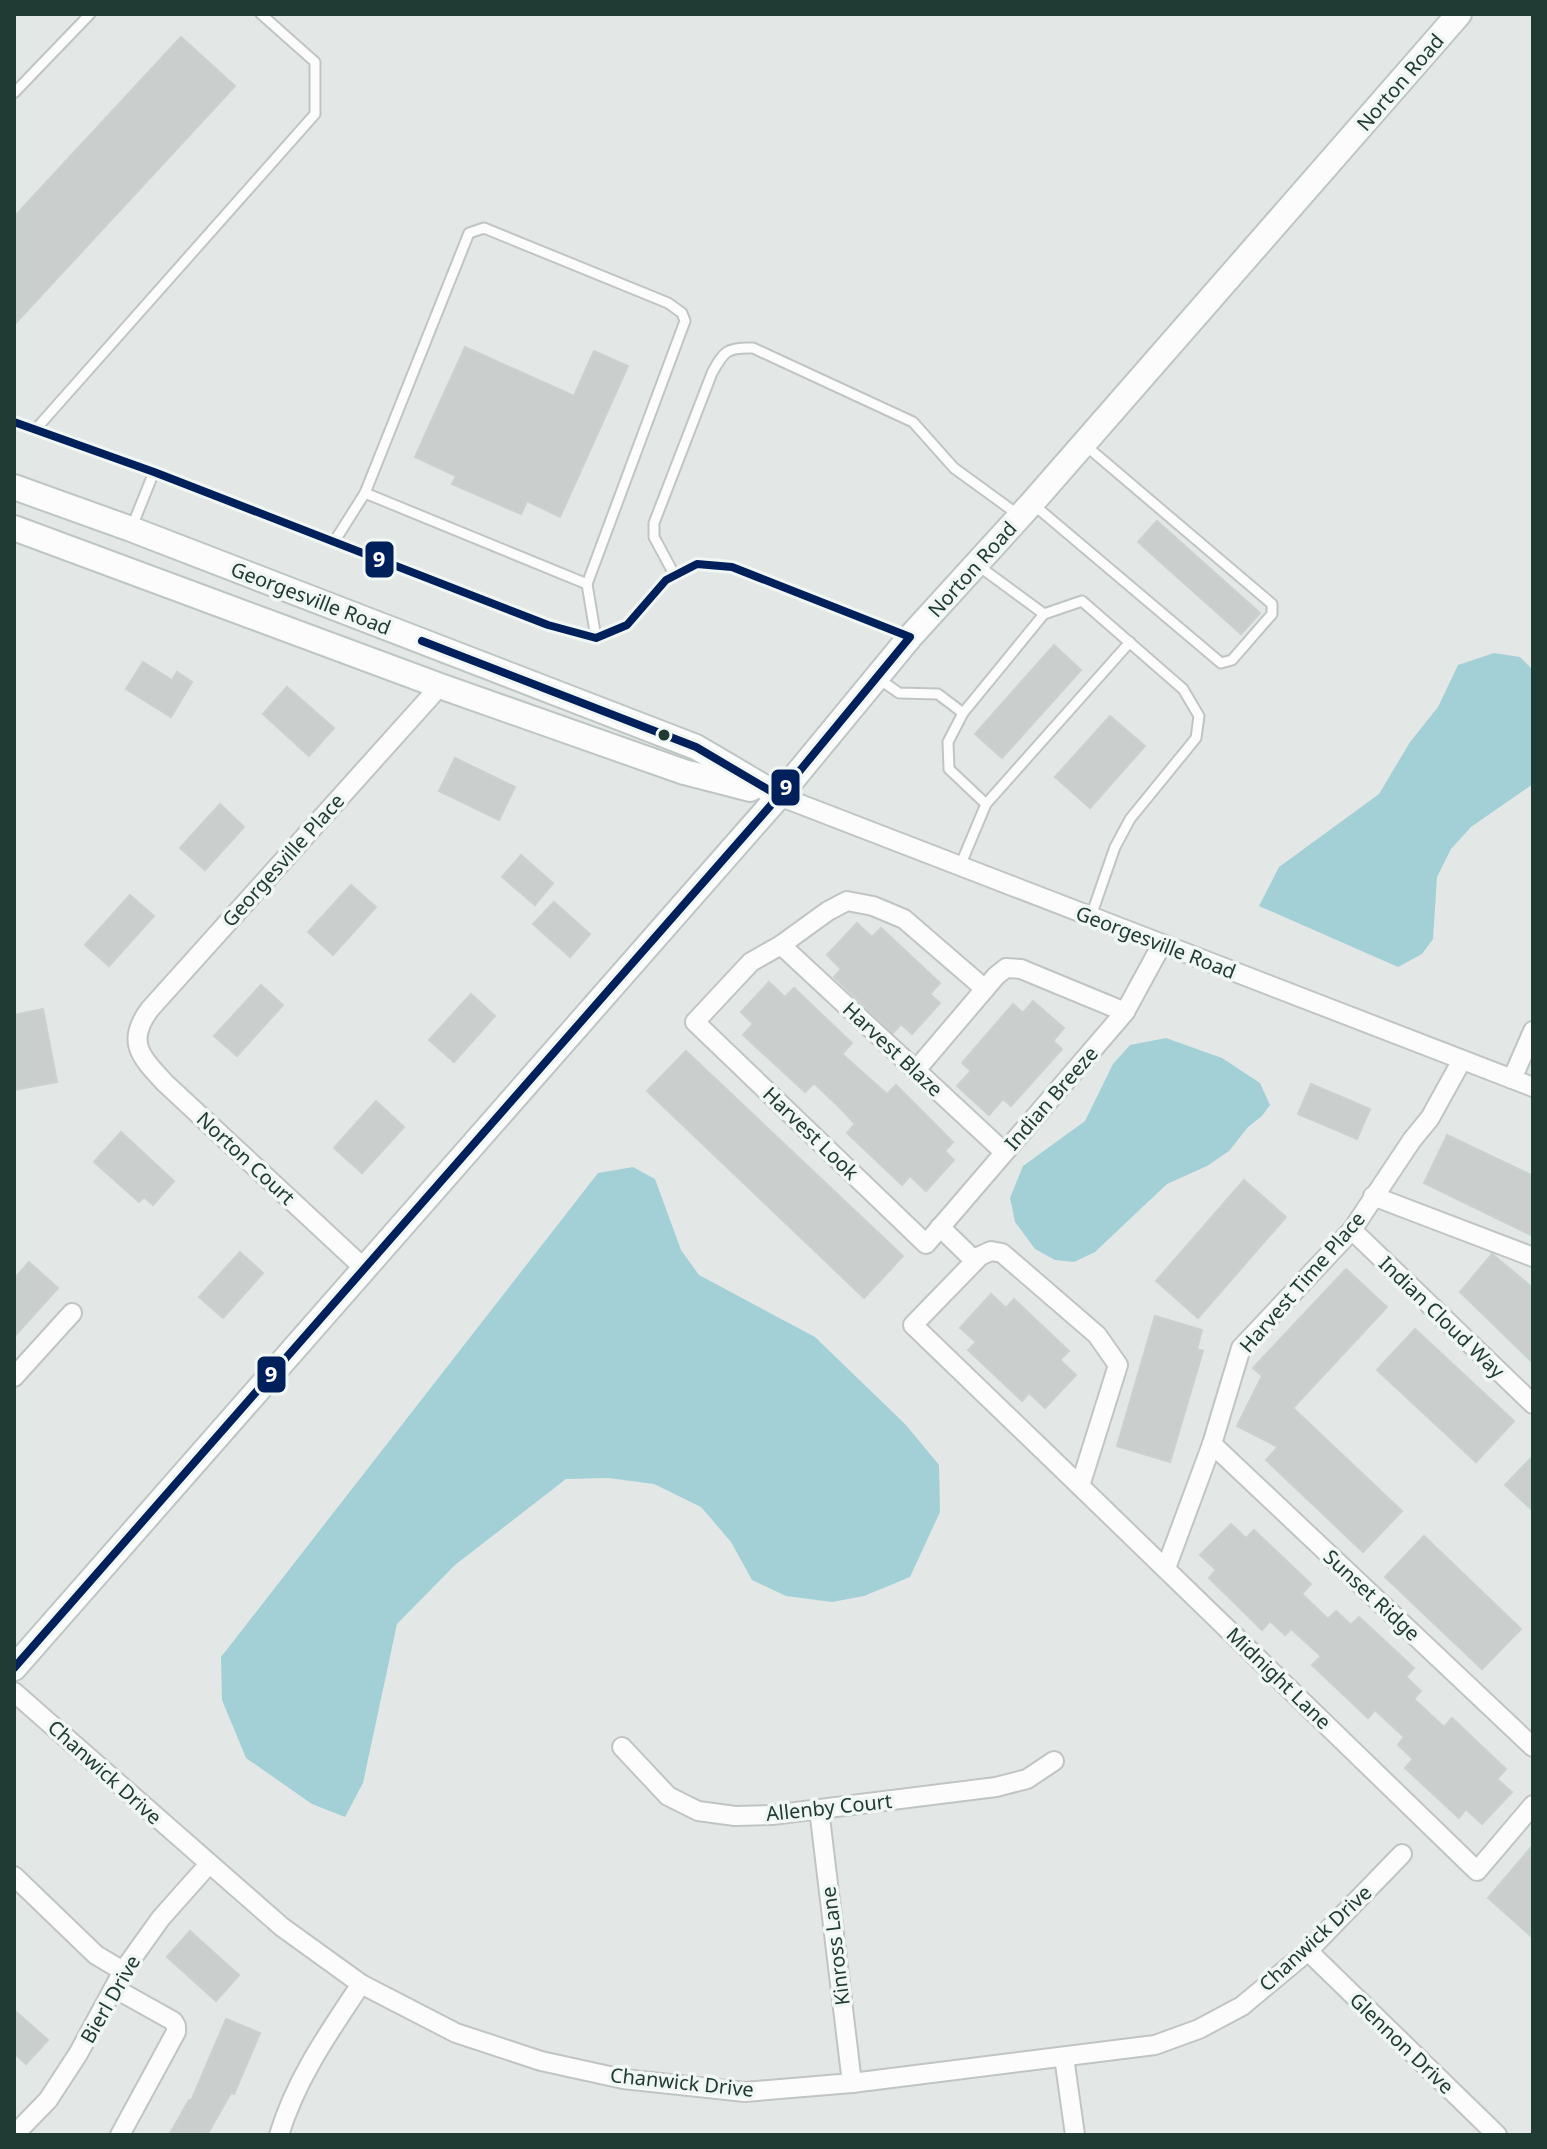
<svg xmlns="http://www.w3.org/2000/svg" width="1547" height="2149" viewBox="0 0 1547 2149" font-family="'Noto Sans',sans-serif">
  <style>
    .water { fill: #a3d0d7 }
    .building { fill: #cacfcd; stroke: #cbd1cf; stroke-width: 2 }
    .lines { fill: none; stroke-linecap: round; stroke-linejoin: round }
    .lane-casing { stroke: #c0c5c3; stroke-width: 13 }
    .street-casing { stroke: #c0c5c3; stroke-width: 22 }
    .secondary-casing { stroke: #bec6c3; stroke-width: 28 }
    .lane { stroke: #fbfcfb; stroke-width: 9 }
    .street { stroke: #fbfcfb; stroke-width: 18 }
    .secondary { stroke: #fbfcfb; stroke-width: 24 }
    .bus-1-casing { stroke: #f0f7f4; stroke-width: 14 }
    .bus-1 { stroke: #00205b; stroke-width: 8 }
    .bus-dot { fill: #203b34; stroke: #f0f7f4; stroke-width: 3 }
    .labels { text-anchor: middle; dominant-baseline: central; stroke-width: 7; stroke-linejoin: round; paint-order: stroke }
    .street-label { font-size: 20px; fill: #203b34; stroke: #f0f7f4 }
    .line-badge { stroke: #f0f7f4; stroke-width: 3 }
    .badge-label { font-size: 22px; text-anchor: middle; font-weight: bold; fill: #fff }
  </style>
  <rect width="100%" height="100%" fill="#e3e8e6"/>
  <g class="water">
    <polygon points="1494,653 1520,657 1533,670 1533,784 1471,827 1451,849 1437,877 1433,939 1422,954 1398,967 1259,906 1279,867 1379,794 1410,742 1438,707 1458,665"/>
    <polygon points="1166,1038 1222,1058 1260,1083 1270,1105 1262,1116 1248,1127 1229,1151 1207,1166 1167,1184 1095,1252 1074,1262 1055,1260 1035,1249 1015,1222 1010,1198 1023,1166 1085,1121 1113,1064 1130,1045"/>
    <polygon points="633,1167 655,1179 681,1250 699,1275 815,1337 906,1425 939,1465 940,1512 910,1577 864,1596 832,1602 786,1596 752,1580 731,1542 701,1507 654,1484 608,1478 566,1479 455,1565 397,1624 363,1783 345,1817 312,1804 246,1758 222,1700 221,1657 598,1173"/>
  </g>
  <g class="building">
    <polygon points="181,37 235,86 14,325 14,217"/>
    <polygon points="465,347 574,396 594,351 628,366 560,517 527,501 521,514 452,484 456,476 415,457"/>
    <polygon points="1157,521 1260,613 1241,634 1138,542"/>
    <polygon points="1054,645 1081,670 1002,758 975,734"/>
    <polygon points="143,662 172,680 177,672 192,682 171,717 126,689"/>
    <polygon points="287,687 334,728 309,756 263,714"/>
    <polygon points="1110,716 1145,746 1090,808 1055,777"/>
    <polygon points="455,758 515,787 499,820 439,791"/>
    <polygon points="220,804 244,827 205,870 180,848"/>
    <polygon points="521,855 553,883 535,905 502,877"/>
    <polygon points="351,885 376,907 333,955 308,932"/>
    <polygon points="130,895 154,916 109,966 85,945"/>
    <polygon points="554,902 590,934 570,957 533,924"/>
    <polygon points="857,923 872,937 881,928 940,983 930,994 940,1003 912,1034 901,1024 893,1033 834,977 841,969 827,955"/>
    <polygon points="769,982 785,997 794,988 852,1043 842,1054 887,1094 896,1085 953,1142 945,1151 954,1160 926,1191 910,1176 902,1185 847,1133 855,1124 842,1110 814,1083 805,1092 743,1035 753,1024 741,1012"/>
    <polygon points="261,985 283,1005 237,1056 214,1036"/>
    <polygon points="471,994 495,1016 454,1062 429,1040"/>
    <polygon points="1033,1001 1064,1028 1053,1041 1062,1049 1011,1106 1003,1099 989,1115 957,1086 971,1071 962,1063 1013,1004 1023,1013"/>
    <polygon points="43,1009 57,1082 14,1090 14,1015"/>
    <polygon points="686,1051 903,1256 864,1298 647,1091"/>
    <polygon points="1311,1084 1370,1109 1357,1139 1298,1114"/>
    <polygon points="376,1101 404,1127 362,1173 334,1148"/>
    <polygon points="121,1132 174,1181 153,1205 144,1197 139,1202 94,1162"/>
    <polygon points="1447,1135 1533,1176 1533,1236 1424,1183"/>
    <polygon points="1244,1180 1286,1217 1198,1318 1156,1281"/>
    <polygon points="240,1252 263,1273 223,1318 199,1297"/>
    <polygon points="1492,1254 1533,1288 1533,1363 1460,1292"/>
    <polygon points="29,1262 58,1288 14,1337 14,1279"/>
    <polygon points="1346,1269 1387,1307 1293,1408 1402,1511 1363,1552 1266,1460 1278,1447 1237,1426 1262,1376 1253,1368"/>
    <polygon points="991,1294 1006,1308 1014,1299 1069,1351 1060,1360 1076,1375 1045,1408 1029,1393 1022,1401 968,1350 976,1342 960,1328"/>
    <polygon points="1155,1316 1202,1330 1197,1349 1203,1351 1170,1462 1117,1446"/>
    <polygon points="1415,1329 1514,1421 1476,1462 1377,1370"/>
    <polygon points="1533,1456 1533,1511 1505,1485"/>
    <polygon points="1231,1524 1246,1538 1254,1530 1311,1584 1302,1594 1328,1619 1336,1611 1351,1625 1359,1617 1414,1668 1406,1677 1421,1691 1414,1699 1444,1727 1452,1718 1506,1769 1497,1779 1512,1792 1482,1824 1466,1809 1459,1818 1405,1768 1413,1759 1398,1745 1404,1737 1375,1710 1368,1718 1312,1665 1321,1656 1291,1629 1285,1635 1270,1621 1262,1630 1209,1578 1216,1570 1200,1555"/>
    <polygon points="1424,1536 1521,1629 1482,1669 1385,1577"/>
    <polygon points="1533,1845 1533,1938 1488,1898"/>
    <polygon points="190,1931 239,1975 216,2001 167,1957"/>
    <polygon points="14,2010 48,2040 26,2064 14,2053"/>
    <polygon points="226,2019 260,2033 234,2094 231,2093 207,2135 169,2135 189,2100 191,2101"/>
  </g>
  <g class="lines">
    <defs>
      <g id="lane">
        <polyline points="14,93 90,14"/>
        <polyline points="14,422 154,472 548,625 596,638 627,625 666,580 697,564 732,567 907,636"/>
        <polyline points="35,430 315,114 315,62 261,14"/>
        <polyline points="365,493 469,233 484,228 668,303 682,313 685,321 587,584"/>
        <polyline points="1034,505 1221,663 1232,660 1272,614 1272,604 1085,445"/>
        <polyline points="131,529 154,472"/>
        <polyline points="334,542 365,493 587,584 596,638"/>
        <polyline points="976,564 1044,614"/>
        <path d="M675,576L654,537V523L712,373C724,351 727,347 753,348L913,422L954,468L1020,516"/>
        <polyline points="879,679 899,693 938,694 963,713 948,742 949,769 986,804 960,866"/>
        <polyline points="963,713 1044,614 1082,601 1183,689 1199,716 1196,738 1130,819 1115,847 1091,916"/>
        <polyline points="986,804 1130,642"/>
      </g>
      <g id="street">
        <polyline points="779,796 1533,1087"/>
        <polyline points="781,945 1004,1152"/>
        <polyline points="985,989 904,919 873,906 847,901 828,911 781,945 751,962 695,1022 926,1244 1125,1012 1162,944"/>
        <polyline points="916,1070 996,976 1006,968 1021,969 1125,1012"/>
        <polyline points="1512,1079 1533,1031"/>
        <polyline points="1373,1196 1533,1257"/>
        <polyline points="940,1227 975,1261"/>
        <polyline points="1352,1230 1533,1404"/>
        <polygon points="991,1251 1002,1253 1097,1335 1118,1365 1080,1486 913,1325 980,1256"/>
        <path d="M365,1269L165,1083C141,1057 125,1042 150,1009L440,686"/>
        <polyline points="14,1377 72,1313"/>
        <polyline points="1212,1444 1533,1747"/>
        <polyline points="1080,1486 1477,1871 1533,1805"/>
        <polyline points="1166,1568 1212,1444 1241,1348 1352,1230 1412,1140 1430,1118 1462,1060"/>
        <polyline points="14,1692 282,1927 361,1984 456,2033 541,2061 623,2079 745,2092 852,2083 1155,2045 1199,2029 1242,2006 1308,1951 1402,1854"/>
        <polyline points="622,1747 668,1796 698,1811 735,1816 772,1815 996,1787 1027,1779 1054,1761"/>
        <polyline points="819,1809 852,2083"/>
        <polyline points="14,1876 96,1955 123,1971"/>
        <polyline points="1308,1951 1497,2135"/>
        <polyline points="114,1988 173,2021 176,2026 176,2032 120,2135"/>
        <polyline points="1064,2057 1075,2135"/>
        <polyline points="14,2135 48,2100 78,2054 123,1971 161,1918 209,1864"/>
        <path d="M279,2135C296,2079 329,2032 361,1984"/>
      </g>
      <g id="secondary">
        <polyline points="14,487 131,529 696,747 779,796"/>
        <polyline points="14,528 440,686 684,772 750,789"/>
        <polyline points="14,1668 779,796 910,637 1032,503 1459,14"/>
      </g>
    </defs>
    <use href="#lane" class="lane-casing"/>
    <use href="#street" class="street-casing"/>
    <use href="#secondary" class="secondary-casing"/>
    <use href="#lane" class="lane"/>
    <use href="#street" class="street"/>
    <use href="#secondary" class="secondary"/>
    <defs>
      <g id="bus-1">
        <polyline points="14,422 154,472 548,625 596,638 627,625 666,580 697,564 732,567 910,637 779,796 14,1668"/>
        <polyline points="422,641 696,747 779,796"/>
      </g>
    </defs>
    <use href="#bus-1" class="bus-1-casing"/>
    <use href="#bus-1" class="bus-1"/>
  </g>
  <circle class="bus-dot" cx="664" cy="735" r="7"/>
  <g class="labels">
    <g class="street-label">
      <text transform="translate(1400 82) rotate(-49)">Norton Road</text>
      <text transform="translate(972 569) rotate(-48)">Norton Road</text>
      <text transform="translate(311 598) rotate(21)">Georgesville Road</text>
      <text transform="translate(283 860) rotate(-48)">Georgesville Place</text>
      <text transform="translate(1156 942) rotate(21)">Georgesville Road</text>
      <text transform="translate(893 1049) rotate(43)">Harvest Blaze</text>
      <text transform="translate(1051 1098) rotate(-49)">Indian Breeze</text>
      <text transform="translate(811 1133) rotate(44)">Harvest Look</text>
      <text transform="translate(246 1158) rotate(43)">Norton Court</text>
      <text transform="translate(1302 1282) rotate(-49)">Harvest Time Place</text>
      <text transform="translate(1442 1317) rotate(44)">Indian Cloud Way</text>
      <text transform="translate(1372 1595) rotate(43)">Sunset Ridge</text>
      <text transform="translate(1279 1678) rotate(44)">Midnight Lane</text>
      <text transform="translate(105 1772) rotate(42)">Chanwick Drive</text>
      <text transform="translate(829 1807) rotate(-6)">Allenby Court</text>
      <text transform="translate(1315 1938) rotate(-43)">Chanwick Drive</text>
      <text transform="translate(835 1946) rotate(-97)">Kinross Lane</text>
      <text transform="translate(110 1999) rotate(-60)">Bierl Drive</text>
      <text transform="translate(1402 2043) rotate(44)">Glennon Drive</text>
      <text transform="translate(682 2082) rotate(6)">Chanwick Drive</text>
    </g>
  </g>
  <g class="line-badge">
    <rect x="364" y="540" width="31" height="39" rx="8" fill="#00205b"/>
    <rect x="770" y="768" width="31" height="39" rx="8" fill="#00205b"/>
    <rect x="256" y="1355" width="31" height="39" rx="8" fill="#00205b"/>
  </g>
  <g class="badge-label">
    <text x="379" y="567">9</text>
    <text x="786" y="795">9</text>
    <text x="271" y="1382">9</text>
  </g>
  <rect width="1547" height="2149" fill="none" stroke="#203b34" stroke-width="32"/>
</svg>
